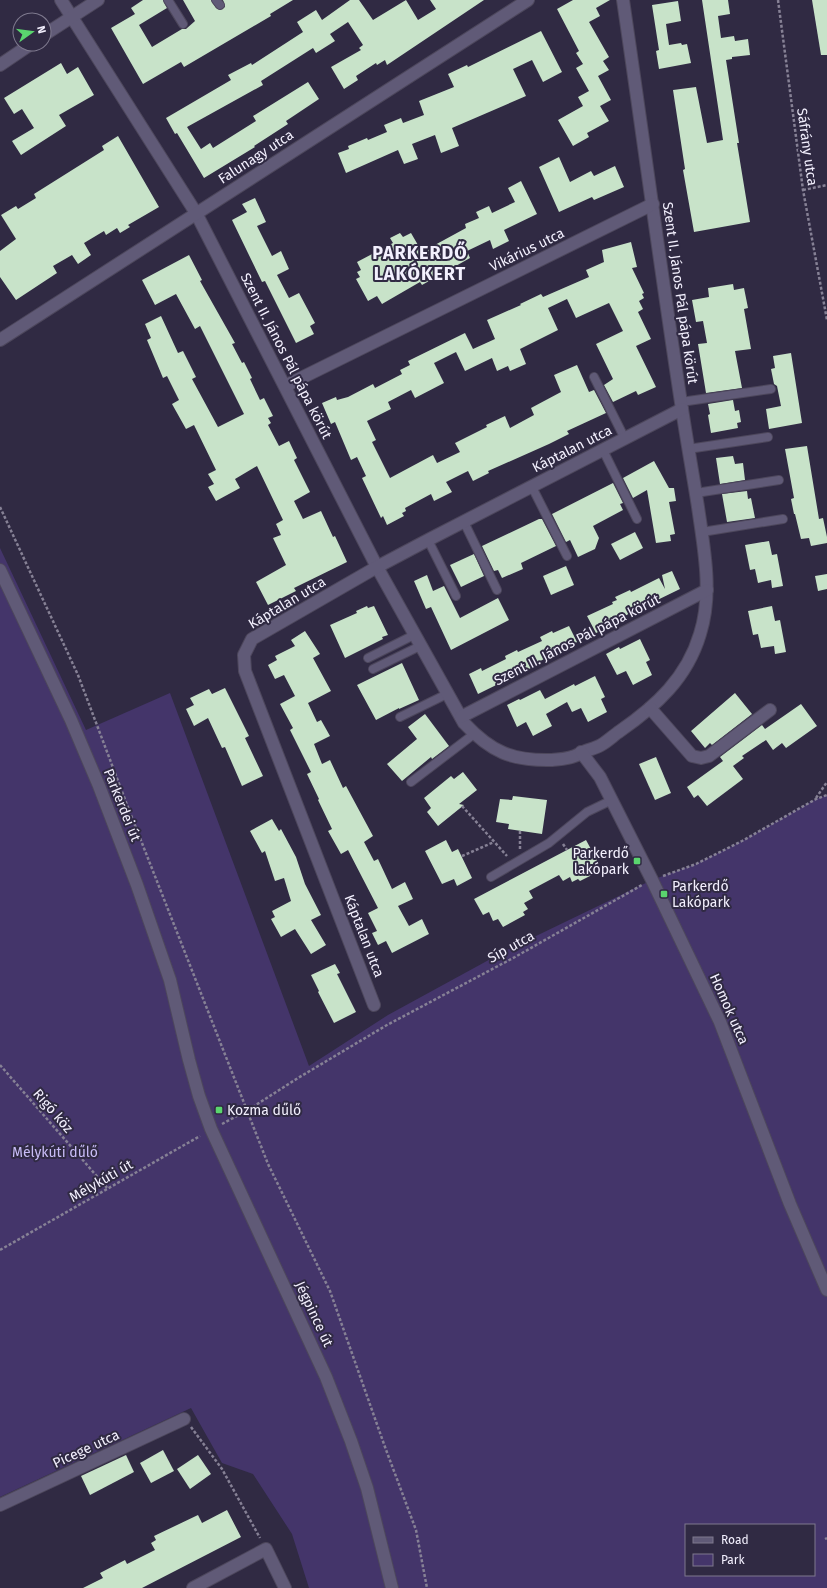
<svg xmlns="http://www.w3.org/2000/svg" width="827" height="1588" viewBox="0 0 827 1588" font-family="'Fira Sans',sans-serif">
  <style>
    .green { fill: #44356a; fill-rule: evenodd }
    .building { fill: #c8e3c9 }
    .lines { fill: none; stroke-linecap: round; stroke-linejoin: round }
    .lane-casing { stroke: #4d475c; stroke-width: 10 }
    .street-casing { stroke: #4d475c; stroke-width: 14 }
    .path { stroke: #868195; stroke-width: 2.5; stroke-dasharray: 3 2; stroke-linecap: butt }
    .lane { stroke: #605a77; stroke-width: 8 }
    .street { stroke: #605a77; stroke-width: 12 }
    .poi-dot { fill: #5ad56e; stroke: #302a43; stroke-width: 1.5 }
    .labels { text-anchor: middle; dominant-baseline: central; stroke-width: 4; stroke-linejoin: round; paint-order: stroke }
    .street-label { font-size: 14px; fill: #f3f0fe; stroke: #302a43 }
    .poi-label { font-size: 14px; fill: #f3f0fe; stroke: #302a43; text-anchor: start }
    .park-label { font-size: 14px; fill: #c9bdf7; stroke: #302a43 }
    .district-label { font-size: 18px; font-weight: bold; letter-spacing: 1px; fill: #f3f0fe; stroke: #302a43 }
  </style>
  <rect width="100%" height="100%" fill="#302a43"/>
  <path class="green" d="M0,548L86,730L170,693L309,1066L388,1015L507,950L652,880L696,864L742,841L816,799L827,795V1588H309L292,1534L253,1474L222,1463L191,1408L0,1497ZM686,1525H814V1575H686Z"/>
  <g class="building">
    <polygon points="143,0 163,0 167,8 139,25 152,47 182,29 186,29 195,21 183,0 211,0 216,8 220,10 225,7 223,0 293,0 270,14 271,16 184,67 181,62 143,84 111,28 135,14 131,8"/>
    <polygon points="350,0 359,0 373,20 406,0 418,20 436,9 430,0 484,0 387,65 385,60 377,65 376,63 356,76 358,80 344,89 331,67 361,50 359,48 363,45 348,22 330,34 335,41 316,53 313,48 261,81 263,85 187,127 201,149 210,143 213,148 256,121 253,116 308,82 319,99 286,121 288,124 254,146 255,147 204,178 177,133 175,134 166,118 231,80 228,75 251,63 252,65 303,32 297,22 316,10 322,20"/>
    <polygon points="573,0 610,0 596,8 600,16 589,22 609,57 603,61 609,70 598,76 611,100 600,106 609,121 587,133 589,137 573,146 558,120 583,106 578,97 589,91 576,68 583,64 576,53 579,51 557,9"/>
    <polygon points="702,0 728,0 730,14 718,16 721,38 734,36 735,41 748,39 750,55 732,57 732,59 726,60 739,143 737,143 750,222 694,232 683,170 685,169 673,90 696,87 707,143 723,140"/>
    <polygon points="812,0 827,0 827,55 821,55"/>
    <polygon points="678,1 681,21 666,24 669,45 681,43 682,45 687,44 691,63 659,69 656,51 659,50 652,5"/>
    <polygon points="541,31 562,72 543,82 532,60 513,69 526,96 452,128 459,146 441,153 435,135 412,144 418,159 404,164 398,150 346,173 338,153 349,149 348,146 367,138 368,140 387,132 384,125 401,118 403,123 424,115 419,101 454,87 448,74 467,65 468,67"/>
    <polygon points="61,63 67,74 78,67 94,95 59,115 66,126 21,155 12,141 34,128 22,109 14,114 4,98"/>
    <polygon points="118,136 159,207 128,225 130,227 120,233 117,228 106,235 104,231 84,243 91,255 78,264 72,255 53,266 57,273 16,300 0,277 0,251 16,239 1,215 16,206 18,209 36,198 34,194 104,150 102,146"/>
    <polygon points="559,157 570,182 591,171 594,176 615,166 624,187 594,200 592,197 559,212 539,167"/>
    <polygon points="521,181 537,214 504,230 509,241 493,249 490,240 467,251 470,258 422,285 420,282 382,304 377,296 368,301 356,279 360,277 357,272 361,270 357,262 393,243 390,238 400,233 403,237 411,233 422,252 466,228 465,224 479,218 476,212 489,206 492,213 515,202 508,188"/>
    <polygon points="255,198 266,222 257,226 272,256 281,251 289,269 277,275 289,298 299,293 315,323 310,326 314,334 296,343 265,281 262,282 232,220 247,212 242,204"/>
    <polygon points="631,242 637,267 632,268 644,293 642,294 644,298 639,301 643,309 638,312 651,339 636,346 656,387 638,395 636,391 613,402 604,385 613,379 596,344 623,331 609,303 576,318 567,299 548,308 558,330 520,349 526,364 510,371 508,366 497,371 492,358 465,371 456,352 434,363 444,383 415,398 411,390 388,402 391,409 367,421 376,440 372,442 390,478 433,455 437,463 460,452 455,443 487,427 486,425 505,416 510,428 534,415 531,408 561,392 554,375 577,365 589,392 594,390 606,413 567,431 569,434 549,444 488,471 489,473 473,481 468,471 446,482 452,492 434,501 431,494 405,508 406,511 402,513 404,516 387,525 383,516 381,518 362,478 366,476 357,457 351,460 335,422 331,424 322,403 336,397 337,400 348,397 373,384 375,388 402,374 400,370 410,365 408,361 465,333 473,349 495,339 487,320 521,305 520,304 541,294 543,297 589,277 586,270 604,262 602,250"/>
    <polygon points="189,255 202,280 200,281 235,343 232,344 242,363 244,362 252,378 250,379 260,400 264,398 273,416 268,418 271,423 268,425 279,446 289,441 297,458 294,460 310,492 294,501 303,519 321,511 333,537 335,536 347,562 294,588 296,591 268,605 256,582 286,565 273,538 281,535 276,524 283,520 257,466 235,479 240,488 216,501 208,487 214,484 208,474 216,470 194,425 186,429 172,404 179,400 167,376 163,378 147,340 151,338 145,324 161,316 178,353 183,351 196,377 192,379 218,427 244,414 200,326 195,329 176,294 155,305 142,280"/>
    <polygon points="733,284 734,290 744,288 748,308 744,309 751,349 735,351 742,388 706,393 698,344 707,343 703,321 696,322 692,300 709,297 708,288"/>
    <polygon points="791,353 802,423 769,429 766,409 781,406 777,386 774,384 771,369 775,368 773,356"/>
    <polygon points="733,400 735,411 739,410 741,422 737,423 738,428 711,433 708,415 710,414 708,404"/>
    <polygon points="807,446 819,519 823,518 827,537 827,543 811,546 809,538 801,539 795,514 794,514 791,499 794,498 785,449"/>
    <polygon points="733,456 735,464 743,463 745,480 720,484 716,458"/>
    <polygon points="654,461 669,488 674,488 676,501 669,502 675,534 670,535 671,541 656,543 647,490 633,498 623,478"/>
    <polygon points="613,483 623,503 620,504 623,510 593,526 599,538 595,549 578,557 570,540 566,542 552,514"/>
    <polygon points="747,491 748,499 751,498 755,518 727,522 722,494"/>
    <polygon points="539,519 542,519 556,546 521,563 523,569 502,578 498,570 494,571 482,546"/>
    <polygon points="635,532 643,548 620,560 611,544"/>
    <polygon points="769,541 772,555 777,554 783,586 772,588 771,580 758,583 755,569 750,570 745,545"/>
    <polygon points="474,554 484,576 461,587 450,565"/>
    <polygon points="566,566 574,585 551,595 543,576"/>
    <polygon points="672,571 680,589 608,624 609,627 596,633 587,616 613,604 612,602 617,600 615,597 630,590 631,592 659,578 665,589 662,575"/>
    <polygon points="827,574 827,589 818,591 815,576"/>
    <polygon points="427,575 433,591 444,586 460,618 498,598 509,620 451,650 431,607 426,609 414,581"/>
    <polygon points="367,606 368,608 374,606 388,635 382,637 383,639 345,658 330,625 357,613 356,611"/>
    <polygon points="772,606 775,621 780,620 786,652 775,654 774,646 761,648 758,634 753,635 748,611"/>
    <polygon points="569,626 577,642 574,644 574,645 538,662 539,664 478,694 469,674 481,668 482,671 506,659 505,656 517,650 518,652 542,641 540,637 552,631 553,633"/>
    <polygon points="305,631 320,654 313,658 331,691 308,703 317,722 321,720 330,736 314,744 322,764 330,760 343,788 346,786 373,836 364,842 374,861 378,859 392,889 405,882 413,899 398,906 409,926 422,919 429,934 392,953 386,941 378,945 372,933 377,931 368,913 378,908 348,850 341,854 328,831 332,829 318,800 319,799 307,774 311,772 290,730 293,728 280,704 295,696 284,675 275,679 268,665 277,660 275,656 295,646 291,640"/>
    <polygon points="640,639 650,660 646,662 652,675 633,685 626,671 617,675 606,654 619,647 620,649"/>
    <polygon points="402,663 419,700 399,709 399,708 376,720 357,685"/>
    <polygon points="595,676 605,697 601,699 607,712 588,722 581,708 572,712 567,702 546,714 552,726 533,736 526,722 517,727 507,705 519,699 520,700 540,690 545,699 574,684 575,686"/>
    <polygon points="225,688 249,736 245,738 263,776 242,786 225,747 222,748 208,718 194,726 186,709 194,705 190,698 209,689 212,694"/>
    <polygon points="735,693 752,714 712,745 710,743 705,748 691,731"/>
    <polygon points="801,704 817,726 786,748 782,743 773,750 766,740 742,756 744,758 733,766 743,779 707,806 698,795 694,798 687,787 723,761 720,757 762,725 765,729"/>
    <polygon points="425,714 449,746 432,759 431,757 402,781 387,764 417,739 408,727"/>
    <polygon points="656,757 671,793 655,800 639,764"/>
    <polygon points="463,772 477,790 459,804 464,805 438,826 427,812 431,808 424,798 451,776 454,779"/>
    <polygon points="513,796 547,800 542,834 508,829 509,824 496,822 500,799 512,800"/>
    <polygon points="272,819 279,831 281,829 296,857 305,884 321,915 311,920 326,945 311,954 295,929 281,937 271,919 275,917 272,911 291,901 284,878 275,881 265,851 262,853 250,831"/>
    <polygon points="446,840 452,852 458,849 472,878 457,886 454,879 442,884 425,851"/>
    <polygon points="586,840 598,862 592,865 596,873 580,881 578,879 572,882 570,877 563,881 559,875 529,891 533,898 524,903 528,909 523,912 525,915 503,927 498,919 493,921 489,912 483,915 474,899"/>
    <polygon points="335,964 340,973 337,974 356,1012 334,1023 318,992 319,991 311,975"/>
    <polygon points="163,1450 174,1471 151,1483 140,1463"/>
    <polygon points="126,1455 134,1472 90,1495 81,1476"/>
    <polygon points="198,1455 211,1474 190,1489 177,1469"/>
    <polygon points="227,1510 241,1537 142,1588 83,1588 103,1578 100,1573 125,1560 127,1564 155,1550 151,1543 156,1540 154,1536 198,1515 202,1523"/>
  </g>
  <g class="lines">
    <defs>
      <g id="lane">
        <polyline points="168,0 183,24"/>
        <polyline points="216,0 220,5"/>
        <polyline points="594,377 625,439"/>
        <polyline points="681,402 771,389"/>
        <polyline points="688,449 768,437"/>
        <polyline points="603,450 637,519"/>
        <polyline points="532,487 567,556"/>
        <polyline points="696,493 779,480"/>
        <polyline points="464,522 497,590"/>
        <polyline points="702,532 783,519"/>
        <polyline points="428,540 456,596"/>
        <polyline points="368,658 414,635"/>
        <polyline points="373,669 420,646"/>
        <polyline points="400,717 447,694"/>
        <polyline points="411,782 474,734"/>
        <polyline points="491,877 549,843 587,812 612,800"/>
      </g>
      <g id="street">
        <path d="M61,0L196,213L377,567L464,723C491,752 512,761 552,760C561,759 571,759 579,754C586,750 594,749 601,745C608,741 614,735 620,731C656,706 687,678 700,634C713,593 704,549 698,507C693,475 687,442 682,409C661,273 643,136 623,0"/>
        <polyline points="44,35 98,0"/>
        <polyline points="0,65 31,44"/>
        <polyline points="0,340 528,0"/>
        <polyline points="285,386 653,204"/>
        <polyline points="0,570 71,720 99,786 137,885 170,980 189,1060 199,1096 211,1129 326,1377 351,1441 367,1488 392,1588"/>
        <polyline points="650,708 692,756 701,758 709,756 770,710"/>
        <polyline points="461,717 707,590"/>
        <polyline points="581,752 600,777 652,880 720,1022 790,1204 827,1290"/>
        <polyline points="374,1005 245,671 244,655 252,639 377,567 428,540 682,409"/>
        <polyline points="0,1505 184,1419"/>
        <polyline points="193,1588 266,1549 285,1588"/>
      </g>
    </defs>
    <use href="#lane" class="lane-casing"/>
    <use href="#street" class="street-casing"/>
    <g class="path">
      <polyline points="778,0 803,190 827,320"/>
      <polyline points="803,190 827,185"/>
      <polyline points="0,507 78,675 129,810 268,1164 330,1291 385,1447 416,1530 427,1588"/>
      <polyline points="816,798 827,782"/>
      <polyline points="462,806 507,856"/>
      <polyline points="520,831 520,849"/>
      <polyline points="563,844 567,850"/>
      <polyline points="462,856 494,842"/>
      <polyline points="663,876 696,864 742,841 816,799 827,795"/>
      <polyline points="0,1065 108,1189"/>
      <polyline points="222,1124 248,1110 298,1078 387,1025 515,957 642,885"/>
      <polyline points="0,1250 200,1136"/>
      <polyline points="191,1427 222,1469 260,1538"/>
      <polyline points="825,1539 827,1538"/>
    </g>
    <use href="#lane" class="lane"/>
    <use href="#street" class="street"/>
  </g>
  <g class="poi-dot">
    <rect x="633" y="857" width="8" height="8" rx="2"/>
    <rect x="660" y="890" width="8" height="8" rx="2"/>
    <rect x="215" y="1106" width="8" height="8" rx="2"/>
  </g>
  <g class="labels">
    <g class="street-label">
      <text transform="translate(807 147) rotate(82)">Sáfrány utca</text>
      <text transform="translate(256 157) rotate(-33)">Falunagy utca</text>
      <text transform="translate(527 250) rotate(-26)">Vikárius utca</text>
      <text transform="translate(680 293) rotate(82)">Szent II. János Pál pápa körút</text>
      <text transform="translate(286 356) rotate(63)">Szent II. János Pál pápa körút</text>
      <text transform="translate(572 449) rotate(-27)">Káptalan utca</text>
      <text transform="translate(287 603) rotate(-31)">Káptalan utca</text>
      <text transform="translate(577 640) rotate(-27)">Szent II. János Pál pápa körút</text>
      <text transform="translate(122 805) rotate(68)">Parkerdei út</text>
      <text transform="translate(364 936) rotate(69)">Káptalan utca</text>
      <text transform="translate(511 947) rotate(-29)">Síp utca</text>
      <text transform="translate(729 1009) rotate(66)">Homok utca</text>
      <text transform="translate(53 1111) rotate(49)">Rigó köz</text>
      <text transform="translate(101 1181) rotate(-30)">Mélykúti út</text>
      <text transform="translate(314 1314) rotate(65)">Jégpince út</text>
      <text transform="translate(86 1449) rotate(-25)">Picege utca</text>
    </g>
    <g class="poi-label">
      <text x="629" y="853" text-anchor="end">Parkerdő<tspan x="629" dy="16">lakópark</tspan></text>
      <text x="672" y="886">Parkerdő<tspan x="672" dy="16">Lakópark</tspan></text>
      <text x="227" y="1110">Kozma dűlő</text>
    </g>
    <g class="park-label">
      <text x="55" y="1152">Mélykúti dűlő</text>
    </g>
    <g class="district-label">
      <text x="420" y="253">PARKERDŐ<tspan x="420" dy="21">LAKÓKERT</tspan></text>
    </g>
  </g>
  <rect x="685" y="1524" width="130" height="52" fill="#302a43" stroke="#7e798e"/>
  <rect x="693" y="1537" width="20" height="6" fill="#605a77" stroke="#7e798e"/>
  <text x="721" y="1544" font-size="12" fill="#f3f0fe">Road</text>
  <rect x="693" y="1554" width="20" height="12" fill="#44356a" stroke="#7e798e"/>
  <text x="721" y="1564" font-size="12" fill="#f3f0fe">Park</text>
  <g transform="translate(32 32) rotate(76)"><circle r="19" fill="#302a43" stroke="#7e798e"/>
  <path d="M0-3L7 15L0 10L-7 15Z" fill="#5ad56e"/>
  <text y="-6" font-size="11" font-weight="bold" text-anchor="middle" fill="#f3f0fe">N</text>
  </g>
</svg>
